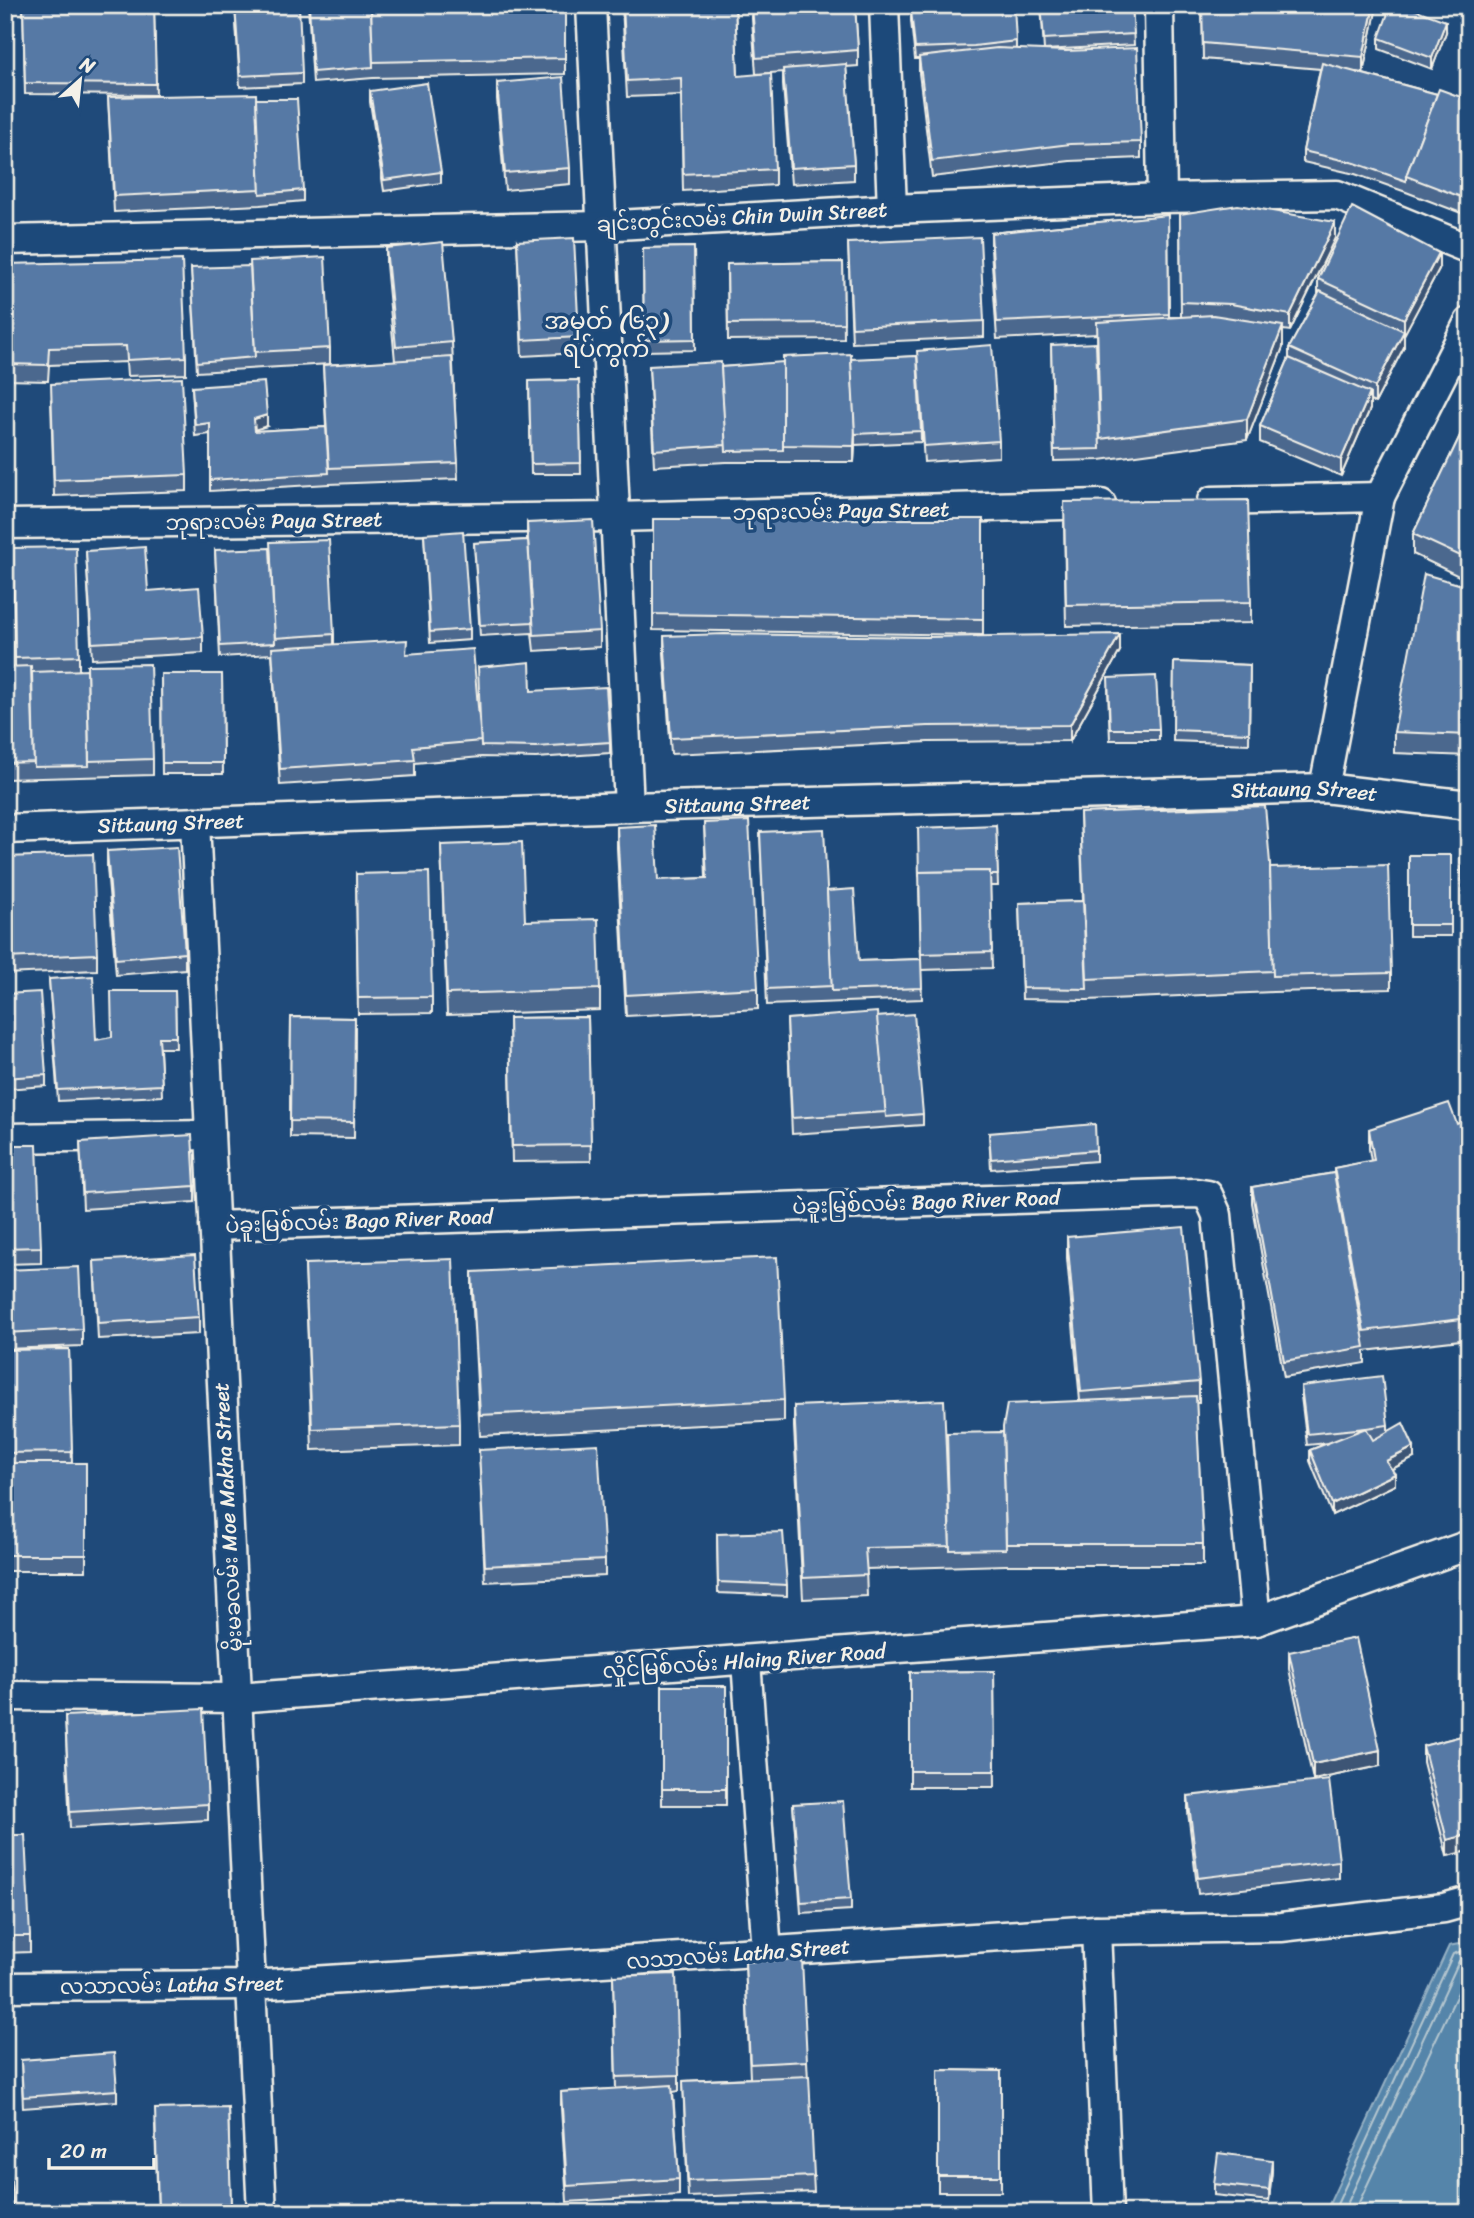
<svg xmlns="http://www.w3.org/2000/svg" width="1474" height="2218" viewBox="0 0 1474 2218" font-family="Sriracha,'Noto Sans Myanmar',sans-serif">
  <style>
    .water { fill: #5585aa; stroke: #95b0c3; stroke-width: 2 }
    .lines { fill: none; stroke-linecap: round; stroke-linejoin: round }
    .shore { stroke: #b4c6cf; stroke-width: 2 }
    .minor-casing { stroke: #f4f1e8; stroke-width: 33 }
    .minor { stroke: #1f4a7a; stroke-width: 28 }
    .wall { fill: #4b688e; stroke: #f4f1e8; stroke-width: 2 }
    .shaded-wall { fill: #3d5574; stroke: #f4f1e8; stroke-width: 2 }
    .building { fill: #5779a5; stroke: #f4f1e8; stroke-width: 2 }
    .labels { text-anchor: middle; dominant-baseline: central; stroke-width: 7; stroke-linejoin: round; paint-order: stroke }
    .street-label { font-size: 21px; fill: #f4f1e8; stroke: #1f4a7a }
    .quarter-label { font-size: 24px; fill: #f4f1e8; stroke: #1f4a7a }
  </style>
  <rect width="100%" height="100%" fill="#1f4a7a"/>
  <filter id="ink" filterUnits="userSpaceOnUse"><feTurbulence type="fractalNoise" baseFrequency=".0143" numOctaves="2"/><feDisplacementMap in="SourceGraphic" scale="14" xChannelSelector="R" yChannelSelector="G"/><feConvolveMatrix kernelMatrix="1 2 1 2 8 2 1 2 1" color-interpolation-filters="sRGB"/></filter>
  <g filter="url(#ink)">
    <polygon class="water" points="1469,1942 1469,2213 1325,2213 1449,1946"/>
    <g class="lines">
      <g class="shore">
        <polyline points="1333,2213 1453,1954 1469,1949"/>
        <polyline points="1343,2213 1459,1961 1469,1958"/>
        <polyline points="1354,2213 1469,1969"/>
      </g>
      <defs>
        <g id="minor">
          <polyline points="591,5 629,807"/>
          <polyline points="884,5 892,209"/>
          <polyline points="1159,5 1162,198"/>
          <polyline points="5,240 601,226 892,209 1162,198 1337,195 1469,249"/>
          <polyline points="1380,497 1469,322"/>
          <polyline points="1212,501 1380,497 1324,788"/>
          <polyline points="5,524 616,517 1101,504"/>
          <polyline points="195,822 262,2213"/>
          <path id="s1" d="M5,829L629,807L1324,788L1469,805"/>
          <polyline points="5,1138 210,1135"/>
          <polyline points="214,1226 1195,1193 1208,1195 1217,1215 1256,1621"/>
          <polyline points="746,1661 767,1952"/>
          <polyline points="5,1696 237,1698 1256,1621 1469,1545"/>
          <polyline points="1096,1930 1108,2213"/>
          <polyline points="5,1987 251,1985 1096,1930 1281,1927 1444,1908 1469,1901"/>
        </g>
      </defs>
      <use href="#minor" class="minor-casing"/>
      <use href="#minor" class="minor"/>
    </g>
    <g class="wall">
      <polygon points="23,5 154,5 156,95 25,94"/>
      <polygon points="235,5 302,73 302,84 240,87"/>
      <polygon points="308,5 565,5 565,74 373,78 313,83"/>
      <polygon points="622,5 735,5 738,76 775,169 775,185 683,191 681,95 627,97"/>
      <polygon points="751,5 855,5 858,50 858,66 846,67 854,164 854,180 791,184 783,85 783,72 756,74"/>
      <polygon points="1041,5 1132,5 1134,45 1044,50"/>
      <polygon points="1202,5 1376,5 1376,11 1363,73 1356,72 1437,94 1469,100 1469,216 1406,192 1355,174 1303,162 1303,151 1320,69 1203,59"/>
      <polygon points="911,10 1016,41 1016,49 1141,142 1141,158 1070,161 932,177 919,73 919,59 915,59 911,21"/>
      <polygon points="1446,32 1432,69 1379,49 1379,38"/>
      <polygon points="5,72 7,72 6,129 9,200 9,216 5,216"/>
      <polygon points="497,83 570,168 570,184 505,190 497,99"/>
      <polygon points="370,91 441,172 441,183 384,191 370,102"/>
      <polygon points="108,97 256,99 303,190 303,201 260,205 114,212"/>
      <polygon points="1180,214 1335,238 1290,331 1283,330 1283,347 1247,440 1100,460 1054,461 1051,345 1099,430 1097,334 997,339 991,249 991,233 1168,215 1169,317 1181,317"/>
      <polygon points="517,241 579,337 579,353 522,356"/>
      <polygon points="848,243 984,321 984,337 852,343"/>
      <polygon points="694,247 695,350 644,351 643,248"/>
      <polygon points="386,248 452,342 458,479 329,484 210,491 210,434 195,436 192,387 267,426 254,429 255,431 326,427 323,365 395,361 386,264"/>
      <polygon points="843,262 844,339 728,340 727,264"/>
      <polygon points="5,264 186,357 186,374 127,376 126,362 49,365 48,381 5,380"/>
      <polygon points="191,268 330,348 330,364 197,372"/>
      <polygon points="1439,269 1404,334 1404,347 1375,403 1370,401 1370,409 1341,476 1260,442 1260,426 1289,358 1289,348 1318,295 1318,279"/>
      <polygon points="917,356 999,441 999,457 924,462 920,405 921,442 855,445 854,462 726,462 654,466 649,366 721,367"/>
      <polygon points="579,380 581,474 531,474 529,381"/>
      <polygon points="51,400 187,475 187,491 54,496"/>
      <polygon points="1469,417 1469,581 1413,554 1413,534"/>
      <polygon points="653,519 983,519 983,635 653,630"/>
      <polygon points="527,523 600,631 600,647 534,651 532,633 480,636 474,543 527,540"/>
      <polygon points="1064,523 1251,602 1251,623 1066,626"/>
      <polygon points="424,534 470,629 470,640 430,643"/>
      <polygon points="215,550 334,634 334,645 407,654 480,728 531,691 610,742 610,753 536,758 481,757 415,763 415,776 280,785 272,654 220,657"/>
      <polygon points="86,551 148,591 203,637 203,653 92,659"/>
      <polygon points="13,565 79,656 79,671 153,759 153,775 5,779 5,610 7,667 15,667"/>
      <polygon points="1469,587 1469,756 1394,753 1394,732"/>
      <polygon points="664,636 1120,651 1070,741 928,742 671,754 664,653"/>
      <polygon points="1174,662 1250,665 1249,744 1173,741"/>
      <polygon points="161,674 222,674 223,774 162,774"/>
      <polygon points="1108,689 1159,729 1159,740 1110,740"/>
      <polygon points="1080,813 1270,868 1391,973 1391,989 1273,992 1087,1000 1022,999 1019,903 1083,901"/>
      <polygon points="704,823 758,988 758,1009 626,1016 617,848 617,827 658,880 706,878"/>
      <polygon points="996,825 998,886 990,886 992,968 921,970 922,999 767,1005 760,832 827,891 859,961 921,959 919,888"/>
      <polygon points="1469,836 1469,1339 1365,1351 1365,1363 1284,1377 1252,1203 1252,1187 1334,1173 1334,1168 1371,1161 1369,1149 1369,1129 1457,1124 1466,1120 1461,858"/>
      <polygon points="441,845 600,989 600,1010 447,1015"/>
      <polygon points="107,851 185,953 185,969 116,975 107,867"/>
      <rect x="1409" y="855" width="42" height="81"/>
      <polygon points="5,857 97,954 97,970 5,974"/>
      <polygon points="356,874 432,997 432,1013 358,1014"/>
      <polygon points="49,979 96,1040 112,1037 175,991 176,1048 160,1048 162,1096 58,1101"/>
      <polygon points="5,994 46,1075 46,1086 5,1089"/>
      <polygon points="291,1017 355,1018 354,1138 290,1137"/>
      <polygon points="588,1017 591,1161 512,1162 509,1018"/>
      <polygon points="877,1017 923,1114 923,1125 792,1134 787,1019"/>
      <polygon points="989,1133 1096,1150 1096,1161 991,1169"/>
      <polygon points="80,1142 195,1186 195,1202 83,1209"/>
      <polygon points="5,1145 41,1247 41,1263 5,1264"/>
      <polygon points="1067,1237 1199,1382 1199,1403 1196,1403 1203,1544 1203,1565 1006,1565 866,1569 867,1596 803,1599 794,1427 794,1406 948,1503 1003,1432 1080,1401 1067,1258"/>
      <polygon points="94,1261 199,1317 199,1334 98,1339"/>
      <polygon points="305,1264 459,1424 459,1445 312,1450"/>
      <polygon points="5,1270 82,1329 82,1346 5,1349"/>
      <polygon points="472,1272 784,1400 784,1421 480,1436 472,1293"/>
      <polygon points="69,1349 72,1463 86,1463 86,1571 5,1571 5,1350"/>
      <polygon points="1301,1386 1388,1425 1388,1431 1414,1458 1392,1469 1395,1485 1332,1515 1310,1461 1310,1450 1328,1443 1307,1445 1301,1396"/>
      <polygon points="479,1450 605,1560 605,1576 485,1582"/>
      <polygon points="717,1534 787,1585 787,1596 718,1593"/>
      <polygon points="1289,1652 1380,1766 1313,1780 1289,1669"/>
      <polygon points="994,1671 995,1787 910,1787 910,1672"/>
      <rect x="662" y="1686" width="64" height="119"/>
      <polygon points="65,1716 208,1804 208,1820 70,1828"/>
      <polygon points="1469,1734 1469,1851 1447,1856 1423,1762 1423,1746"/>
      <polygon points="1188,1796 1339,1861 1339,1878 1198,1894 1188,1812"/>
      <polygon points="793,1804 851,1899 851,1910 801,1913"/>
      <polygon points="5,1835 30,1936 30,1952 5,1953"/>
      <polygon points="745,1962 807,2061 814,2192 688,2197 683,2081 750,2078"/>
      <polygon points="613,1976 679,2075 679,2091 673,2092 679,2179 679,2195 567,2202 561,2108 561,2092 616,2089"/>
      <polygon points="21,2060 117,2090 117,2101 23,2108"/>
      <polygon points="938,2070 1001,2071 1001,2192 938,2192"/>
      <polygon points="228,2107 231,2213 158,2213 155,2125"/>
      <polygon points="5,2113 13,2206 13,2213 5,2213"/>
      <polygon points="1272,2170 1269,2201 1214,2195 1214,2184"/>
    </g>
    <g class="shaded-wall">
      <polygon points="1374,5 1376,5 1376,11 1363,73 1363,57"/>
      <polygon points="1446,21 1446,32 1432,69 1432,58"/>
      <polygon points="1335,222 1335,238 1290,331 1290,315"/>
      <polygon points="1439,253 1439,269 1404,335 1404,319"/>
      <polygon points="1283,326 1283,347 1247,440 1247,419"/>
      <polygon points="1404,331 1404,347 1375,403 1375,387"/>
      <polygon points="1370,393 1370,409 1341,476 1341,460"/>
      <polygon points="267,415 267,426 254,430 254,419"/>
      <polygon points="855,429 855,445 854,462 854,446"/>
      <polygon points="1120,634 1120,651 1070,741 1070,725"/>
      <polygon points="1469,1104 1469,1125 1466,1126 1466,1105"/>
      <polygon points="1414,1447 1414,1458 1386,1472 1386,1461"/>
      <polygon points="1395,1474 1395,1485 1332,1515 1332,1504"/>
      <polygon points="1380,1750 1380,1766 1313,1780 1313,1764"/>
      <polygon points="1469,1834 1469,1851 1447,1856 1447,1840"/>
      <polygon points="1272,2160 1272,2170 1269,2201 1269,2190"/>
    </g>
    <g class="building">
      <polygon points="23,5 154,5 156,84 25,83"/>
      <polygon points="235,5 299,5 302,73 240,76"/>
      <polygon points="309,5 371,5 373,67 313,72"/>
      <polygon points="371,5 565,5 565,58 373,62"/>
      <polygon points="623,5 735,5 738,76 771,73 775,169 683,174 681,78 627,81"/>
      <polygon points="752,5 855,5 858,50 756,58"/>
      <polygon points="986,5 1014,5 1016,41 974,46 915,48 911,10"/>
      <polygon points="1041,5 1132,5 1134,34 1044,39"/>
      <polygon points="1202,5 1374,5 1363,57 1203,43"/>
      <polygon points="1391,5 1403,5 1446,21 1432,58 1379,38"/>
      <polygon points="997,48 1066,51 1137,48 1141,142 1070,144 932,161 919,57"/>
      <polygon points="1322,63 1437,94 1406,176 1406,181 1355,163 1303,151"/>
      <polygon points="846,64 854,164 791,168 783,69"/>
      <polygon points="5,72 7,72 5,123"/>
      <polygon points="563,77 570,168 505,173 497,83"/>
      <polygon points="427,83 441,172 384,180 370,91"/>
      <polygon points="1439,89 1469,100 1469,200 1406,176"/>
      <polygon points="256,94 260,189 114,196 108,97"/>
      <polygon points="256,99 297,99 303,190 260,194"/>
      <polygon points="5,129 6,129 9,200 5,200"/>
      <polygon points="1238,205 1335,222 1290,315 1231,304 1181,302 1180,214"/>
      <polygon points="1352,207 1439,253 1404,319 1318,279"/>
      <polygon points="1168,215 1169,314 997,322 991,233"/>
      <polygon points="980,237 984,321 852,327 848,243"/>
      <polygon points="574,238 579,337 522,340 517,241"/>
      <polygon points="443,242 452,342 396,347 386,248"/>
      <polygon points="694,247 695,339 644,340 643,248"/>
      <polygon points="325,257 330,348 255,352 250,261"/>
      <polygon points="182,260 186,357 127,360 126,346 49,348 48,365 5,364 5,264"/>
      <polygon points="843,262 844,323 728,324 727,264"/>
      <polygon points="250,266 255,357 197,362 191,268"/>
      <polygon points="1320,291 1404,331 1375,387 1289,348"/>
      <polygon points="1213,315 1283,326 1247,419 1100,439 1097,322"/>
      <polygon points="1096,343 1100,449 1054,450 1051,345"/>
      <polygon points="992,345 999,441 924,446 917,351"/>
      <polygon points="851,354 855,429 854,446 783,445 783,357"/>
      <polygon points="917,356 921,431 855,434 851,359"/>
      <polygon points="452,357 458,463 329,468 323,365"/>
      <polygon points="1289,358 1370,393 1341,460 1260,426"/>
      <polygon points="721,362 726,445 654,450 649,366"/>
      <polygon points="783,362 783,450 726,451 721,367"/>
      <polygon points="182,378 187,475 54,480 51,384"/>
      <polygon points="579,380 581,463 531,464 529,381"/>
      <polygon points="264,382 267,415 254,419 255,431 326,427 329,473 210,480 210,423 195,425 192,387"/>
      <polygon points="1469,417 1469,560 1413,534"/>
      <polygon points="1248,500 1251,602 1066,605 1064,502"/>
      <polygon points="653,519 983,519 983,619 653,614"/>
      <polygon points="593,520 600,631 534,635 527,523"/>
      <polygon points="463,531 470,629 430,632 424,534"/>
      <polygon points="329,540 334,634 275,638 270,542"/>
      <polygon points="528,540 533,622 480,625 474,543"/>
      <polygon points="76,547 79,656 15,658 13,548"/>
      <polygon points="145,547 148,591 199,587 203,637 92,643 86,551"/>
      <polygon points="270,548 275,643 220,646 215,550"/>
      <polygon points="1424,574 1469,587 1469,735 1394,732"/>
      <polygon points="5,610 7,656 5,657"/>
      <polygon points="724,634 926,637 1120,634 1070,725 928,726 671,738 664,636"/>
      <polygon points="407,640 406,654 473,649 481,741 413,747 415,760 280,769 272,648"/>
      <polygon points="530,662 531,691 606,687 610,742 536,747 481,746 478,667"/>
      <polygon points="1174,662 1250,665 1249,733 1173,730"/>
      <polygon points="150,664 153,759 89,761 87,665"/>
      <polygon points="31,666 34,762 5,763 5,667"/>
      <polygon points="87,670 89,766 34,767 32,672"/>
      <polygon points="161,674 222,674 223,763 162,763"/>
      <polygon points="1156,676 1159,729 1110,729 1108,678"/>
      <polygon points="1265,806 1270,863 1273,971 1087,979 1080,813"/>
      <polygon points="749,821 758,988 626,995 617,827 655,825 658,880 707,878 704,823"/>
      <polygon points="996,825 998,875 990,875 990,871 919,872 919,877 918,828"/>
      <polygon points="824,829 832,986 767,989 760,832"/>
      <polygon points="1469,836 1469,1104 1466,1105 1461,837"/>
      <polygon points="522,842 525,921 598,919 600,989 447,994 441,845"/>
      <polygon points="177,847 185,953 116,959 107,851"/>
      <polygon points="93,854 97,954 5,958 5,857"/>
      <rect x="1409" y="855" width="42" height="70"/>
      <polygon points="1388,865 1391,973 1273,976 1270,868"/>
      <polygon points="990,871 992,952 921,954 919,872"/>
      <polygon points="429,872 432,997 358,998 356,874"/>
      <polygon points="854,889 859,961 921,959 922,988 832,991 827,891"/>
      <polygon points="1083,901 1087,989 1022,988 1019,903"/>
      <polygon points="93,976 96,1040 112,1037 111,991 175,991 176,1037 159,1037 162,1085 58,1090 49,979"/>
      <polygon points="40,992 46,1075 5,1078 5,994"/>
      <polygon points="877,1012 886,1112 792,1118 787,1019"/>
      <polygon points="914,1014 923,1114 886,1117 877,1017"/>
      <polygon points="291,1017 355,1018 354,1122 290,1121"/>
      <polygon points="588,1017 591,1145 512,1146 509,1018"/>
      <polygon points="1449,1103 1457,1124 1469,1119 1469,1318 1364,1331 1334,1168 1374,1160 1369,1129"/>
      <polygon points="1095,1124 1096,1150 991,1159 989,1133"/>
      <polygon points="192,1135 195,1186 83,1193 80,1142"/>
      <polygon points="5,1145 37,1145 41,1247 5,1248"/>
      <polygon points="1334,1173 1365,1347 1284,1361 1252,1187"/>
      <polygon points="1184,1227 1199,1382 1081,1392 1067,1237"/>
      <polygon points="195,1255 199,1317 98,1323 94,1261"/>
      <polygon points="777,1257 784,1400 480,1415 472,1272"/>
      <polygon points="453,1259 459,1424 312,1429 305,1264"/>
      <polygon points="79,1267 82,1329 5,1333 5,1270"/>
      <polygon points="69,1349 72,1452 5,1453 5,1350"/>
      <polygon points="1382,1376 1388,1425 1366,1428 1373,1440 1403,1423 1414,1447 1386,1461 1395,1474 1332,1504 1310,1450 1366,1428 1307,1434 1301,1386"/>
      <polygon points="1196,1396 1203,1544 1006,1544 1003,1427 1007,1404"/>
      <polygon points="944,1400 950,1546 865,1548 867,1575 803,1578 794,1406"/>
      <polygon points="1003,1432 1006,1549 950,1550 947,1433"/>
      <polygon points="598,1444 605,1560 485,1566 479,1450"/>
      <rect x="5" y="1463" width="81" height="92"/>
      <polygon points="783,1532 787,1585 718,1582 717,1534"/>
      <polygon points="1356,1638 1380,1750 1313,1764 1289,1652"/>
      <polygon points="994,1671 995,1771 910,1771 910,1672"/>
      <rect x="662" y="1686" width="64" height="103"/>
      <polygon points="203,1709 208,1804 70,1812 65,1716"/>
      <polygon points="1469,1734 1469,1834 1447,1840 1423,1746"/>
      <polygon points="1329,1780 1339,1861 1198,1878 1188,1796"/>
      <polygon points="843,1801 851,1899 801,1902 793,1804"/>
      <polygon points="5,1835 25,1835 30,1936 5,1936"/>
      <polygon points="802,1959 807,2061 750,2064 745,1962"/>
      <polygon points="676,1974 679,2075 616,2077 613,1976"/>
      <polygon points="114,2053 117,2090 23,2097 21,2060"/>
      <polygon points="938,2070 1001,2071 1001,2176 938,2176"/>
      <polygon points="809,2076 814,2176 688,2181 683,2081"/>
      <polygon points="672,2085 679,2179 567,2186 561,2092"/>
      <polygon points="228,2107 231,2205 158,2207 155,2109"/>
      <polygon points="5,2113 13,2206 5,2206"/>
      <polygon points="1218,2153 1272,2160 1269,2190 1214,2184"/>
    </g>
  </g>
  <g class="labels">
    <g class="street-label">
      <text transform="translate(742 217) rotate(-3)">ချင်းတွင်းလမ်း Chin Dwin Street</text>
      <text transform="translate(841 511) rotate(-1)">ဘုရားလမ်း Paya Street</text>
      <text transform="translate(274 521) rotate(-1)">ဘုရားလမ်း Paya Street</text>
      <text stroke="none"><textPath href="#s1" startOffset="1300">Sittaung Street</textPath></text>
      <text stroke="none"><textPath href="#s1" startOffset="733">Sittaung Street</textPath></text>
      <text stroke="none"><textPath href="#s1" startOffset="166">Sittaung Street</textPath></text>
      <text transform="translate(926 1202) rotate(-2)">ပဲခူးမြစ်လမ်း Bago River Road</text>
      <text transform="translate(359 1221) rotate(-2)">ပဲခူးမြစ်လမ်း Bago River Road</text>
      <text transform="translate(228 1517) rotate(-93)">မိုးမခလမ်း Moe Makha Street</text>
      <text transform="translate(744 1661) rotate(-4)">လှိုင်မြစ်လမ်း Hlaing River Road</text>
      <text transform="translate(738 1954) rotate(-4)">လသာလမ်း Latha Street</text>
      <text transform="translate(172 1985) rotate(-1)">လသာလမ်း Latha Street</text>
    </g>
    <g class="quarter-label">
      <text x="606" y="321">အမှတ် (၆၃)<tspan x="606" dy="28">ရပ်ကွက်</tspan></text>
    </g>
  </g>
  <rect width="1474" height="2218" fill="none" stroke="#1f4a7a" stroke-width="28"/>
  <rect x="14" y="14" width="1446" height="2190" fill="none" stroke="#f4f1e8" stroke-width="2.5" filter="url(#ink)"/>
  <g transform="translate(80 80) rotate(27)" stroke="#1f4a7a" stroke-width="5" paint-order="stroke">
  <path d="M0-5L12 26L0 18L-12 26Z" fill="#f4f1e8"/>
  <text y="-10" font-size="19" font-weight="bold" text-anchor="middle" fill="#f4f1e8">N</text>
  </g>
  <path d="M49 2158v10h105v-10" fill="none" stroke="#f4f1e8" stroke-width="3.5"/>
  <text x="60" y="2158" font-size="21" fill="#f4f1e8" stroke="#1f4a7a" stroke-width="5" paint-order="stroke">20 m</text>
</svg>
